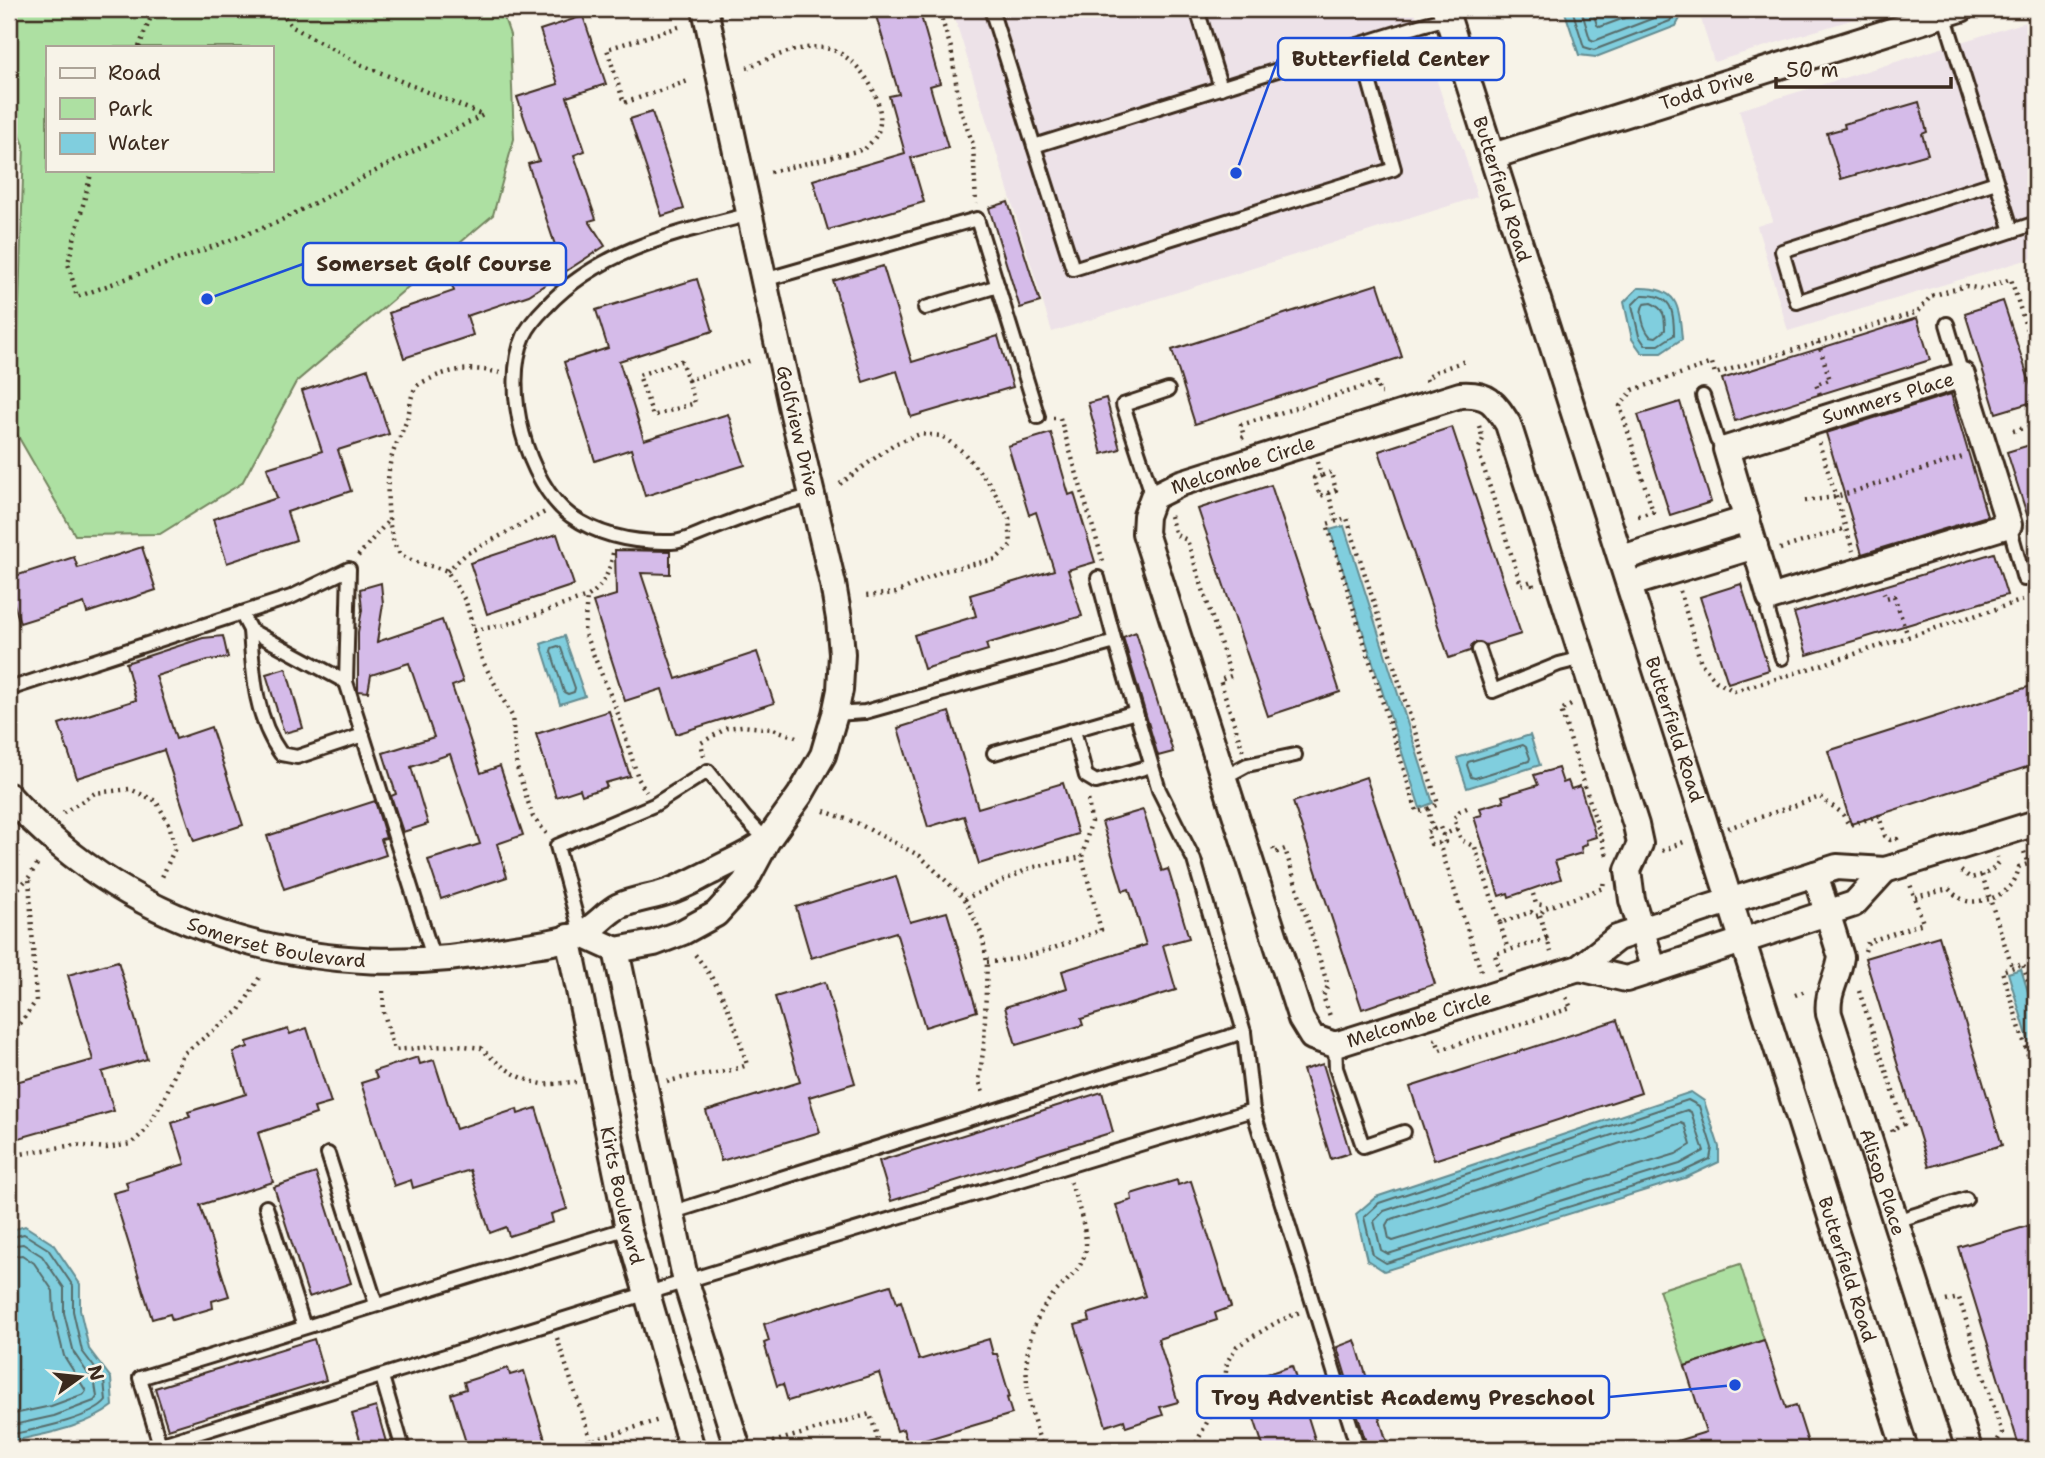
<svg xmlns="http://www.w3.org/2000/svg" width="2045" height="1458" viewBox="0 0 2045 1458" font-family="'Shantell Sans',sans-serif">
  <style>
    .built { fill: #ede2e8 }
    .green { fill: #ade0a2; stroke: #748560; stroke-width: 2; fill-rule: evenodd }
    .water { fill: #80cede; stroke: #648c91; stroke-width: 2 }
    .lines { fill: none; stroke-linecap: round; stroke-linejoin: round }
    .shore { stroke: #576c6b; stroke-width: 2 }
    .building { fill: #d5bbe9; stroke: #3b2a1e; stroke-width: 2 }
    .service-casing { stroke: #3b2a1e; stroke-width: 18 }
    .minor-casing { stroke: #3b2a1e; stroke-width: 30 }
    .path { stroke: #3b2a1e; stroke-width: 4.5; stroke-dasharray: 2 5; stroke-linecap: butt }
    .service { stroke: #f7f3e8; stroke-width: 12 }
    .minor { stroke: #f7f3e8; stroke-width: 24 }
    .labels { text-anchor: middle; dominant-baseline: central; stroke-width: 5; stroke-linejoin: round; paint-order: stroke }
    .street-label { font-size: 19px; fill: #3b2a1e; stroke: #f7f3e8 }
    .leader { fill: none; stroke: #1d4ed8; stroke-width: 2.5 }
    .callout-dot { fill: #1d4ed8; stroke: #f7f3e8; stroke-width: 2.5 }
    .callout { fill: #f7f3e8; stroke: #1d4ed8; stroke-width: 2.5 }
    .callout-label { font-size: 21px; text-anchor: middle; font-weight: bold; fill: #3b2a1e }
  </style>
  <rect width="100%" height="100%" fill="#f7f3e8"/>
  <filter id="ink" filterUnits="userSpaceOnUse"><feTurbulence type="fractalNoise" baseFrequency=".0143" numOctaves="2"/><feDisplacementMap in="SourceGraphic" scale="14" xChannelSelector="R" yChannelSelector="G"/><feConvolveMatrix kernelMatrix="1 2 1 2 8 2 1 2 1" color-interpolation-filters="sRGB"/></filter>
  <g filter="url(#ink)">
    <g class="built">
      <polygon points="952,9 1414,9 1447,112 1463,149 1477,197 1052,332"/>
      <polygon points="1698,9 1887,9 1714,62"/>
      <polygon points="2036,19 2036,257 1788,331 1757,226 1773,221 1739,110"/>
    </g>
    <g class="green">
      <path d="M9,9H501L510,35L514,139L493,215L296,382L242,483L160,534L75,535L15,431L24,145L9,110ZM47,47H271V170H47Z"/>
      <polygon points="1740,1264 1764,1340 1685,1366 1659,1290"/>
    </g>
    <g class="water">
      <polygon points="1564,9 1683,9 1684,11 1676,26 1596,57 1579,55"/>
      <path d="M1638,288C1678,287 1679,305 1682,339L1661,353H1642L1632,339L1624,302Z"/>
      <polygon points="1344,526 1433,803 1420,808 1330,530"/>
      <polygon points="564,636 585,696 560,704 541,644"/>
      <polygon points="1530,735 1540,765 1467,788 1457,758"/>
      <polygon points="2021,969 2036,1018 2036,1065 2008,973"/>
      <polygon points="1691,1092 1704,1101 1719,1147 1719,1162 1685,1178 1384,1271 1367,1260 1356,1214 1376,1197"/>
      <path d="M25,1226L53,1244L80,1284V1310L89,1349L111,1378L113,1406C85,1428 44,1434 9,1442V1231Z"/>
    </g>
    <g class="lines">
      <g class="shore">
        <polyline points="1572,9 1584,47 1594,50 1670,21 1677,9"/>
        <polyline points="1581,9 1590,39 1594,41 1664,14 1668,9"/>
        <polyline points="1592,9 1597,25 1600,27 1649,9"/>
        <path d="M1642,295C1672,294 1674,310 1674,335L1659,345H1645L1639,336L1632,305Z"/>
        <path d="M1651,303C1665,309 1665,317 1665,330L1656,337L1650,336C1644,329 1638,312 1644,304Z"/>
        <polygon points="558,646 561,648 575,688 574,692 568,694 564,692 551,651 552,648"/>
        <polygon points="1523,745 1526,747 1530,758 1529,761 1475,778 1471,777 1467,765 1468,762"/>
        <polygon points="1688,1100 1699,1106 1712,1148 1710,1159 1682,1172 1386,1263 1373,1255 1364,1217 1379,1203"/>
        <polygon points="1687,1110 1691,1112 1704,1151 1680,1164 1388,1254 1381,1250 1374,1221 1384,1211"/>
        <polygon points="1681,1123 1685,1125 1691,1145 1676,1154 1393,1241 1389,1239 1386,1225 1389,1220"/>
        <path d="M9,1238L24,1234L48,1249L73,1286V1311L82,1351L104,1380L106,1401C92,1419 32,1430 9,1435"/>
        <polyline points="9,1246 23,1244 42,1256 64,1288 64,1313 74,1353 95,1384 97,1397 94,1401 54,1416 9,1426"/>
        <polyline points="9,1257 22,1255 34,1263 53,1291 54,1315 64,1356 86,1391 84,1394 51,1406 9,1415"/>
      </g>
    </g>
    <g class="building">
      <polygon points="874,9 919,9 940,83 930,86 948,148 911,158 924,202 828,230 813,180 905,153 889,96 899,94"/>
      <polygon points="583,16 606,84 567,97 585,151 574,155 596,219 589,221 605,246 529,295 467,316 473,335 404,358 389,313 454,291 448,274 516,251 523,272 557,251 528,164 539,161 517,97 558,84 540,30"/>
      <polygon points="1919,102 1927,132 1922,134 1928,154 1841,179 1827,133 1845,128 1844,124"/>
      <polygon points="652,112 684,209 662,216 630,119"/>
      <polygon points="1008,202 1040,302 1020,308 989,208"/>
      <polygon points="883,266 912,362 998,336 1013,387 911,417 897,371 863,382 833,281"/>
      <polygon points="697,279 713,331 619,361 644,440 728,414 745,465 645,496 631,449 595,461 564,362 608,348 596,310"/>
      <polygon points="1378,284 1402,357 1195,424 1172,350"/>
      <polygon points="2003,301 2036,401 1996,413 1965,313"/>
      <polygon points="1917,318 1930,360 1735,421 1722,379"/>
      <polygon points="368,369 389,434 338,450 351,491 287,512 296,540 227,563 213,519 277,498 267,468 322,451 302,391"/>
      <polygon points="1951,394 1987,516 1862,554 1826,433"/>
      <polygon points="1106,398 1120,449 1102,454 1088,403"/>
      <polygon points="1680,402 1711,502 1670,515 1638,415"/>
      <polygon points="1452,427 1521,634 1486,645 1477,642 1472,645 1470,651 1449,658 1379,451"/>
      <polygon points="1051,433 1069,495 1074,493 1095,562 1068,570 1082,616 986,644 988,650 924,669 914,635 976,616 970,595 1054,570 1036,512 1029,515 1008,446"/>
      <polygon points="2036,443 2036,530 2032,530 2007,452"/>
      <polygon points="1271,485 1340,692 1268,716 1198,509"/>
      <polygon points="557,534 574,585 487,614 470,563"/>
      <polygon points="142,547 156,590 87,613 84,603 20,623 9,588 9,578 74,557 78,568"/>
      <polygon points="615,550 670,551 670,574 641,573 676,679 757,652 774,703 676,734 662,689 625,701 593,602 616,595"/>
      <polygon points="1994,553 2007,595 1807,655 1794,613"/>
      <polygon points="381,583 383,604 377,642 442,620 463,682 452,686 481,773 500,766 523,835 497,844 507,877 441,899 428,860 480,844 450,754 411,767 428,824 403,832 391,796 396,794 383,753 434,737 409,663 371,675 368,692 358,691 358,632 362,610 360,589"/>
      <polygon points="1741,584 1769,670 1728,683 1700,597"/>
      <polygon points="1136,632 1173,752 1158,756 1123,637"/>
      <polygon points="223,636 228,658 208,660 156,676 176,739 211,727 243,825 194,841 164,750 77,778 59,724 136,700 126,663 203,638"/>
      <polygon points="286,668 303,728 284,733 266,674"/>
      <polygon points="2031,686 2036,703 2036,764 1851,824 1828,751"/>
      <polygon points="609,711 630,776 605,783 607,787 582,795 580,789 556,797 536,734"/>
      <polygon points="949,712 978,808 1063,783 1078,834 979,864 964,816 928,827 898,728"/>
      <polygon points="1558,768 1563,783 1568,781 1571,789 1580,786 1596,837 1586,840 1587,844 1581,847 1582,853 1555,861 1561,879 1509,897 1508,893 1499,896 1474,817 1482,815 1480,808 1504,801 1502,796 1538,785 1534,775"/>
      <polygon points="1366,777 1435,984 1362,1009 1293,802"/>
      <polygon points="375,801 386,838 381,839 386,855 284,889 267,836"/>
      <polygon points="1143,810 1162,871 1168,869 1189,938 1163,945 1176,990 1081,1019 1083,1025 1016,1045 1005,1007 1067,988 1062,971 1146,945 1129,889 1123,891 1102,822"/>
      <polygon points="896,876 910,922 947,912 977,1011 925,1027 896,932 811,958 796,907"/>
      <polygon points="1939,936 2002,1145 1929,1167 1865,958"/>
      <polygon points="118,961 147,1059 102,1072 114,1111 9,1141 9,1084 93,1060 68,975"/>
      <polygon points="825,982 855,1083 809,1097 820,1132 721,1161 706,1111 800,1082 775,997"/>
      <polygon points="1617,1020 1641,1093 1434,1160 1410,1087"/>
      <polygon points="307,1028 331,1103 314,1108 316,1114 258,1133 273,1182 200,1205 229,1296 212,1301 213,1308 172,1320 170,1314 152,1319 113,1193 128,1189 126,1182 185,1164 172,1123 190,1117 188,1112 246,1094 233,1052 248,1047 247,1042 288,1029 290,1034"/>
      <polygon points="418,1057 420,1064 434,1060 456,1129 517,1109 518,1114 536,1108 567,1209 551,1214 553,1222 509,1236 506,1227 490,1233 470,1170 413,1188 411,1180 394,1186 361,1083 377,1078 374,1071"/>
      <polygon points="1323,1064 1350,1153 1331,1159 1303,1070"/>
      <polygon points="1102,1092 1113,1132 891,1201 879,1161"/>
      <polygon points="316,1173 351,1283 309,1297 274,1187"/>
      <polygon points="1177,1180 1178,1185 1191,1181 1231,1307 1215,1313 1217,1320 1158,1339 1178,1402 1160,1407 1163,1415 1126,1427 1124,1420 1106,1426 1075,1325 1090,1321 1088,1314 1145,1296 1116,1205 1132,1200 1131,1194"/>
      <polygon points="2031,1225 2036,1241 2036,1449 2020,1449 1958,1247"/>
      <polygon points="891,1285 897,1303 901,1301 919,1360 989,1339 993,1354 997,1354 1010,1397 1007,1398 1012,1414 908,1445 903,1429 897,1431 879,1373 788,1401 783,1384 777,1386 764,1343 769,1341 764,1324"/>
      <polygon points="314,1339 326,1380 168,1429 155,1388"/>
      <polygon points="1355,1340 1389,1449 1368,1449 1337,1347"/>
      <polygon points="1764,1340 1786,1408 1796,1405 1810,1449 1665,1449 1664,1445 1706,1432 1685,1366"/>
      <polygon points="1292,1366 1318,1449 1264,1449 1242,1382"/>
      <polygon points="508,1368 510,1375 524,1371 548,1449 468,1449 451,1394 466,1389 464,1382"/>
      <polygon points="376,1407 388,1449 363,1449 352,1414"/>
    </g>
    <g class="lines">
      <defs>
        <g id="service">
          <polyline points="991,9 1034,146 1422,25 1448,18"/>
          <polyline points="1197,9 1221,88"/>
          <polyline points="1944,14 2012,231 2036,223"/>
          <polyline points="1034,146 1073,269 1394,169 1359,45"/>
          <polyline points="1996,182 1782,251 1797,302 2012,231"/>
          <path d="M751,214C677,233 600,249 546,307C539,314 528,327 524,336C501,387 527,484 571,516C601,537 637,543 672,542C685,542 700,533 712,529C746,516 778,503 813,496"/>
          <polyline points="764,280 977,219 1038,417"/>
          <polyline points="925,308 998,286"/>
          <polyline points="1947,324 1962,375"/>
          <polyline points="1703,396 1717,440 1726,449"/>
          <polyline points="1153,497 1123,405 1168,390"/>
          <polyline points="2009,525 2024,579"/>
          <polyline points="1098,578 1115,642"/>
          <polyline points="1770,598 1768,612 1782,658"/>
          <polyline points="241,613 250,630 346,682"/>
          <path d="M250,630C253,674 255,718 281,754L297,757L363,735"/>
          <polyline points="1479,650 1493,691 1559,664 1583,658"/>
          <polyline points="9,689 291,597 349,569 346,682 434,960"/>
          <polyline points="835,714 865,712 1115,642 1159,790 1194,860 1244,1032 1253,1110 1358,1449"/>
          <polyline points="1074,730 1086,776 1096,782 1151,766"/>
          <polyline points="994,753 1136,712"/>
          <polyline points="1223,778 1247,765 1295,755"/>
          <polyline points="581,934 557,846 654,805 708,771 745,818 767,841"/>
          <polyline points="1335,1045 1336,1068 1363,1146 1404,1132"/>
          <polyline points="328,1154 376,1304"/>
          <polyline points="266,1207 304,1327"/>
          <polyline points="670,1213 1244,1032"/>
          <polyline points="1896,1221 1966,1199"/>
          <polyline points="382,1377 403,1449"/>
          <polyline points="160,1445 140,1378 628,1228"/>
          <polyline points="146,1449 709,1274 1253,1110"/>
        </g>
        <g id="minor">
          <path id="s1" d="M1445,9L1905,1449"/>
          <path id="s2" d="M1493,156L1961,9"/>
          <polygon points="1962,375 2009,525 1770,598 1726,449"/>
          <polyline points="1622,558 1747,519"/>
          <polyline points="1630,584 1755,546"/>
          <path id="s3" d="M9,796C135,936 326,986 508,949C530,945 560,943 580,934C595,928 605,913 619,906C634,899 654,897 670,891C685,886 698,878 713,871C731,861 747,856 764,843"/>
          <path id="s4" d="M1815,874L1841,957C1838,978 1826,993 1829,1014L1969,1449"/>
          <polyline points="581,934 616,950 654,943 683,932 716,914 745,882 767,841 800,795 823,755 835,714 840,690 842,654 839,619 833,584 792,410 705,9"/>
          <path id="s5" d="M568,937L628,1228L692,1449"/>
          <polyline points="616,950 686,1282 738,1449"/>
          <polyline points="1579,968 1626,979 1654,970 1854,904 1885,870"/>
          <path id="s6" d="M1654,970L1632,900L1628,870L1640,844L1636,825L1508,424C1494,402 1488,393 1460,395L1181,483L1153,497L1146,516L1145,533L1301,1019L1312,1037L1335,1045L1579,968L1617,938L1704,909L1837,867L1885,870L2036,823"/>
        </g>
      </defs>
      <use href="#service" class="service-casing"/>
      <use href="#minor" class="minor-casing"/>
      <g class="path">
        <polyline points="927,9 939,11 951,48 960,109 973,144 976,204"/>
        <polyline points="679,27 607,49 624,103 691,80"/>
        <polyline points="139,47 154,9"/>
        <path d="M747,68C770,58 800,44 825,48C857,53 889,101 878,132C876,138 869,144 865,149L770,172"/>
        <polyline points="92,170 68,263 77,297 276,223 483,115 362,65 291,26 279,9"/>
        <polyline points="1818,342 1830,380 1816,384 1821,397"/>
        <path d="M500,373C476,367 454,368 432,378C428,380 421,382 417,386C410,394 411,406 408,416C404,430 396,442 392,456C385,476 386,533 398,551C405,562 435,566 447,571L466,602L482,660L512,716L517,768L533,817L547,834"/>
        <polyline points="688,380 695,403 653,416 639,375 681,361 688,380 752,360"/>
        <polyline points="1427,381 1426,379 1437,371 1465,361"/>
        <polyline points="1053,418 1060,418 1103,561"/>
        <polyline points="1479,426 1483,439 1478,450 1521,585 1532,581 1533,586"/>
        <polyline points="2013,431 2035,425"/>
        <polyline points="1242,438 1244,437 1241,425 1376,383 1380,393 1382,393"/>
        <polyline points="1819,443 1853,551"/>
        <polyline points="1317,462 1321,476 1314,478 1320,496 1336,490 1331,472 1321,476"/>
        <polyline points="840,484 894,444 920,434 942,436 963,452 990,484 1009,518 1011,545 996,559 943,571 896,593 865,596"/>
        <polyline points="1328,493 1337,521"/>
        <polyline points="1805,501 1836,497 1966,456"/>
        <polyline points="1170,516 1176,535 1187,540 1231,676 1220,680 1243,751"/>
        <polyline points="1638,516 1653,512 1620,406 1633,390 1712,363 1715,374 1918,312 1931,296 1966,286 1982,289 2011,279 2036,359"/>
        <polyline points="1780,549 1846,528"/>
        <path d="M613,553C609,573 604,586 587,597L584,632L619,716L638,778L646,792"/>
        <polyline points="358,556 389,520"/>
        <polyline points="447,571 466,554 545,512"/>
        <polyline points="1881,586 1886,598 1894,596 1908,636"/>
        <polyline points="1680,591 1701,663 1716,681 1734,691 1786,676 2036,596"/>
        <polyline points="474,630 505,625 587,597"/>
        <polyline points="1571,705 1561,710 1607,856"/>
        <polyline points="704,756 701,743 727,728 742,726 773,729 796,737"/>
        <polyline points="1467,808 1460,811 1454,818 1461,840 1475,847 1500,923 1531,912 1536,916 1540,915 1545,908 1603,888 1604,878"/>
        <polyline points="1428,809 1438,804 1347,518 1327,524 1417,812 1428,809 1433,830"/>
        <polyline points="824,811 857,823 920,856 965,899 1030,868 1082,857 1091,822 1088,798"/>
        <polyline points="63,813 95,793 130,789 156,801 169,824 175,848 162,877"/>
        <polyline points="1728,828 1820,797 1842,813 1849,825 1879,816 1885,836 1890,840 1897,839 1898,842"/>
        <polyline points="1457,829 1443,835 1445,842 1439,843 1482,974"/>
        <polyline points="1439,843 1431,844 1427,832 1440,827 1443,835"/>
        <polyline points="1273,848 1275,853 1285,849 1328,986 1323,996 1331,1019"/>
        <polyline points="1662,851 1686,841"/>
        <path d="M1961,871L1971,878C1983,875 1992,873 1998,862L1997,857"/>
        <path d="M1982,875L1990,899C2007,892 2015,885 2019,867L2028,864L2023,848"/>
        <polyline points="1533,894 1536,904 1542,905 1545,908"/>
        <path d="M1915,897L1949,889C1964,904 1970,903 1990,899L2012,967"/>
        <polyline points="9,898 29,877 38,863"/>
        <polyline points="965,899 982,935 987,962 984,1045 979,1080 984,1096"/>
        <polyline points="1540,915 1547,939"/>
        <polyline points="1500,923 1508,950"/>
        <polyline points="1865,951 1868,942 1923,923 1910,884"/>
        <path d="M987,962C1026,961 1065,944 1101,930L1082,857"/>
        <polyline points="1500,971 1495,954 1547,939 1551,952"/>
        <path d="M383,991L384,1013L394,1050L457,1045L481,1048C497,1064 518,1080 543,1084C553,1085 566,1082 576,1082"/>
        <polyline points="1859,991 1904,1124 1892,1129 1893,1132"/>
        <polyline points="1795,995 1808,990"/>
        <polyline points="2036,1008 2023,964 2002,971 2034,1074 2036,1073"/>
        <polyline points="9,1032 17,1028 36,1001 29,877"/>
        <polyline points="1434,1040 1436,1039 1440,1050 1571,1008 1566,997"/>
        <path d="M667,1082C695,1073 719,1076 747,1065C734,1019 724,990 693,952"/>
        <polyline points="9,1156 74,1145 106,1148 131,1144 145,1131 164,1099 183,1054 240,1010 261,975"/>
        <polyline points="1946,1301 1959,1298 2002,1433 1996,1443 1998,1449"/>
        <polyline points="557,1338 591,1441 659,1420"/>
        <polyline points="759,1446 870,1414 881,1449"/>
        <path d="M1043,1449C1025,1400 1015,1345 1049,1300C1060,1285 1079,1274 1085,1254C1090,1237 1076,1198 1070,1181"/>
        <polyline points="1193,1449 1224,1390 1227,1362 1237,1346 1277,1322 1300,1312"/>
      </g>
      <use href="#service" class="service"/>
      <use href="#minor" class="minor"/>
    </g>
  </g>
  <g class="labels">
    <g class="street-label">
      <text stroke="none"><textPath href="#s2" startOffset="224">Todd Drive</textPath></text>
      <text stroke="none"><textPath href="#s1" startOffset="189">Butterfield Road</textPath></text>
      <text transform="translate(1888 398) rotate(-17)">Summers Place</text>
      <text transform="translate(798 431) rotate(77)">Golfview Drive</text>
      <text transform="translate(1243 465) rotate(-18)">Melcombe Circle</text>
      <text stroke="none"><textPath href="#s1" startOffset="756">Butterfield Road</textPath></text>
      <text stroke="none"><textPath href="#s3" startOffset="312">Somerset Boulevard</textPath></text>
      <text stroke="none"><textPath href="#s6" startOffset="1638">Melcombe Circle</textPath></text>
      <text stroke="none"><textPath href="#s4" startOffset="322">Alisop Place</textPath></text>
      <text stroke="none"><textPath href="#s5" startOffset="264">Kirts Boulevard</textPath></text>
      <text stroke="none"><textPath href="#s1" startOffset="1323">Butterfield Road</textPath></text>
    </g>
  </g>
  <path class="leader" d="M1236 173L1278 59M207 299L303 264M1735 1385L1609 1397"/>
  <g class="callout-dot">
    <circle cx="1236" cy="173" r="7"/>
    <circle cx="207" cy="299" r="7"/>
    <circle cx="1735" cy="1385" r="7"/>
  </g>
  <g class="callout">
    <rect x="1278" y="38" width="226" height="42" rx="7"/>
    <rect x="303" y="243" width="263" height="42" rx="7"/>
    <rect x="1197" y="1376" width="412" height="42" rx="7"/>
  </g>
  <g class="callout-label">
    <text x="1391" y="66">Butterfield Center</text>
    <text x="434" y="271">Somerset Golf Course</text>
    <text x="1403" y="1405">Troy Adventist Academy Preschool</text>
  </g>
  <rect width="2045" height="1458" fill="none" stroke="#f7f3e8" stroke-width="35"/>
  <rect x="18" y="18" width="2010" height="1423" fill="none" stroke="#3b2a1e" stroke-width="2.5" filter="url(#ink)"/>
  <rect x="46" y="46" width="228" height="126" fill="#f7f3e8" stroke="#aca397" stroke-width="2"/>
  <rect x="60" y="68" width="35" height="10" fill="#f7f3e8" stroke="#aca397" stroke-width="2"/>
  <text x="108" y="80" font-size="21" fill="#3b2a1e">Road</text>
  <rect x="60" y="98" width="35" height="21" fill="#ade0a2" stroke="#aca397" stroke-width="2"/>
  <text x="108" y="116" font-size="21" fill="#3b2a1e">Park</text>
  <rect x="60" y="133" width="35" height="21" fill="#80cede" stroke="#aca397" stroke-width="2"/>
  <text x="108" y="150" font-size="21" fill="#3b2a1e">Water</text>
  <g transform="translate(80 1377) rotate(75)" stroke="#f7f3e8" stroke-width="5" paint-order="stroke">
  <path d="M0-5L12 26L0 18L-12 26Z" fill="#3b2a1e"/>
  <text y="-10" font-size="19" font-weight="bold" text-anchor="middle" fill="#3b2a1e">N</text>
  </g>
  <path d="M1776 77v10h175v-10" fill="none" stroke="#3b2a1e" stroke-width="3.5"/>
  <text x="1786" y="77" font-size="21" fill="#3b2a1e" stroke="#f7f3e8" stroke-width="5" paint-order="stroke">50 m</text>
</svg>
